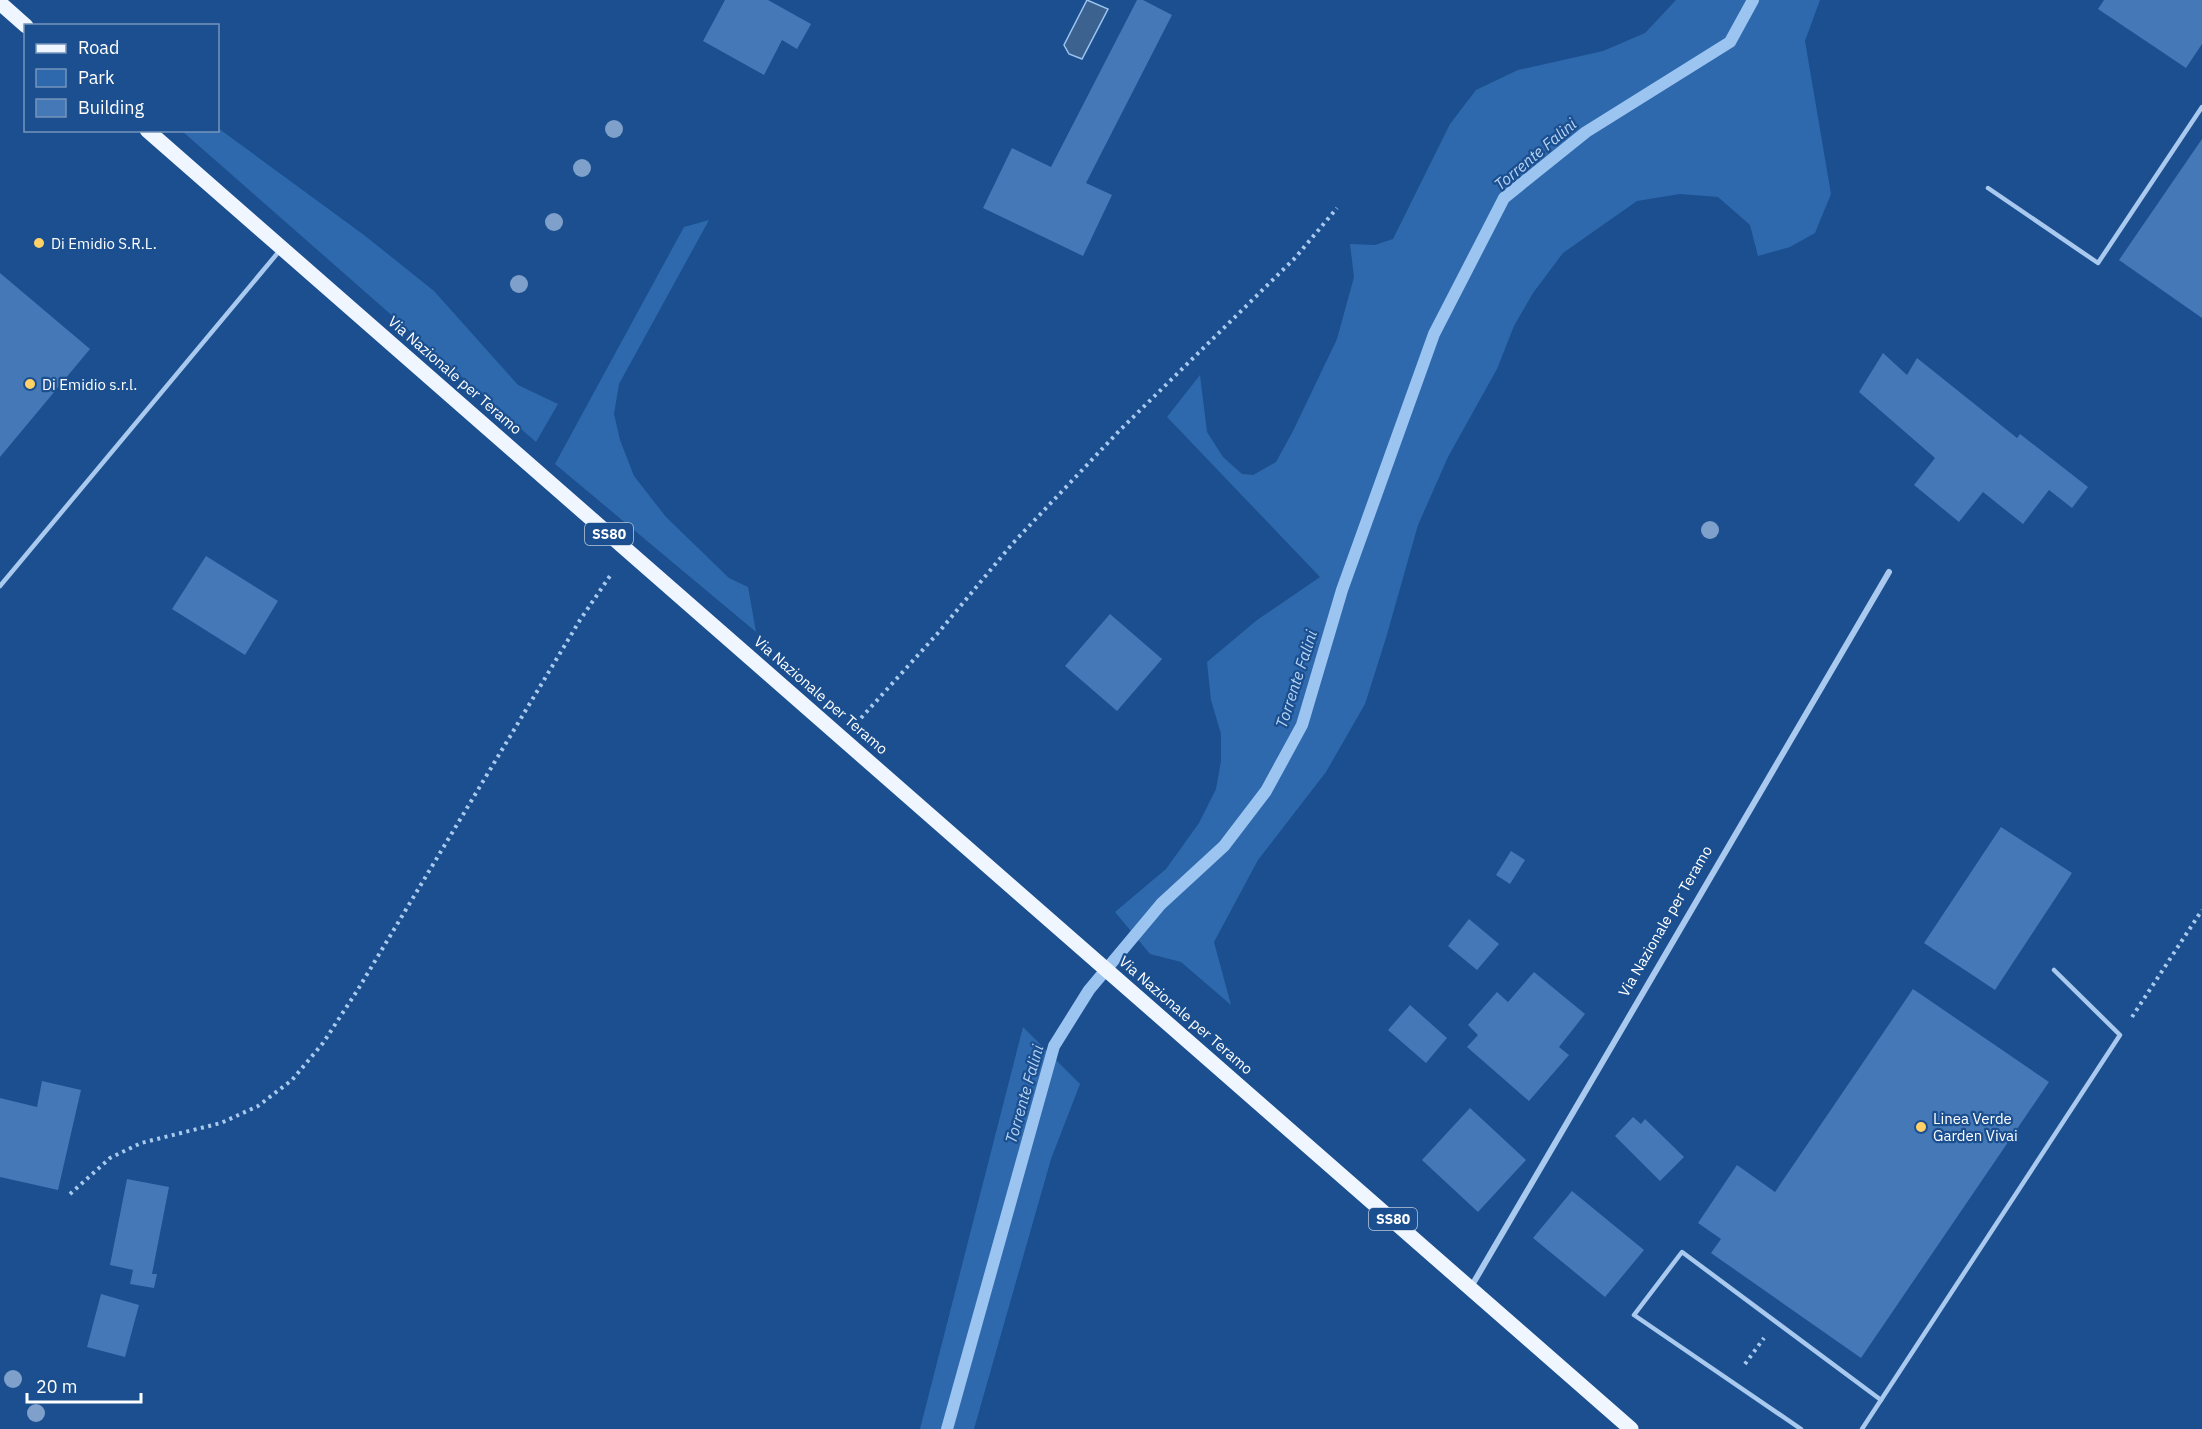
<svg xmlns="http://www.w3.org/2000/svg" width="2202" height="1429" viewBox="0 0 2202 1429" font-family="'IBM Plex Sans',sans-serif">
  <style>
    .green { fill: #2e69ad }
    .water { fill: #3c6290; stroke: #9cc4f0; stroke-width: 1.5 }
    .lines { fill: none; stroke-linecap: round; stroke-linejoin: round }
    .stream { stroke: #9cc4f0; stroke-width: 12 }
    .building { fill: #4478b7 }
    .path { stroke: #a9c9ee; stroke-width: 4; stroke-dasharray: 3 4.5; stroke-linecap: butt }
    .service { stroke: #a9c9ee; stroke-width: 4.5 }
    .minor { stroke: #a9c9ee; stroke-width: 6 }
    .primary { stroke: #f0f6ff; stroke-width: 15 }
    .tree { fill: #7ea0ca }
    .poi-dot { fill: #ffd166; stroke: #1b4f8f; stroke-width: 2 }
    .labels { text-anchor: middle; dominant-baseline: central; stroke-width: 4.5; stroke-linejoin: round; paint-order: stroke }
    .shield { fill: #1b4f8f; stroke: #bbcadd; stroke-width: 1.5 }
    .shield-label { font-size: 14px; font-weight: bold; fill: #fff }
    .poi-label { font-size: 15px; fill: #fff; stroke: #1b4f8f; text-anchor: start }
    .street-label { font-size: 15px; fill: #fff; stroke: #1b4f8f }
    .water-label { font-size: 16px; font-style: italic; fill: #b5d3f5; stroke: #1b4f8f }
  </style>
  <rect width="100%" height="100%" fill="#1b4f8f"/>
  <g class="green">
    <polygon points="1676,0 1820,0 1805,41 1831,194 1815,233 1790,247 1758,256 1750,225 1718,197 1680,194 1637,201 1563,253 1533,293 1514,326 1497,369 1448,457 1418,525 1386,638 1365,704 1326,772 1258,860 1214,942 1231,1005 1181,962 1150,954 1115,912 1166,869 1199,823 1216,789 1221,761 1221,734 1211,700 1207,662 1257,620 1320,577 1167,417 1200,375 1207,432 1223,457 1242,474 1253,475 1276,462 1293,431 1337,339 1354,277 1350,244 1375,245 1393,239 1450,124 1476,90 1518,70 1603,51 1645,33"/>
    <polygon points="218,128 364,235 434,291 518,385 558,404 536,442 182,131 218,130"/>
    <polygon points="709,220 619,384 614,414 620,440 634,476 666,517 729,578 748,587 756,632 555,464 684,227"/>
    <polygon points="1023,1027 1080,1084 1051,1159 974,1429 920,1429"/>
  </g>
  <polygon class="water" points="1087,0 1108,9 1082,59 1069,54 1064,45"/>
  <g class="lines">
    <polyline class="stream" points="947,1429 1054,1046 1089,990 1161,904 1224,846 1266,791 1302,725 1342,590 1434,334 1504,198 1586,132 1730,42 1753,0"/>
  </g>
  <g class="building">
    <polygon points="725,0 768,0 811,24 797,49 782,40 764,75 703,41"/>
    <polygon points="1137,0 1143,0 1172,15 1086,183 1112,195 1083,256 983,208 1012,148 1051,167"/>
    <polygon points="2104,0 2202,0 2202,44 2186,68 2098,9"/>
    <polygon points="2202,139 2202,318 2119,260"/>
    <polygon points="0,273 90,349 0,457"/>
    <polygon points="1883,353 1907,375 1917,358 2017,438 2020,434 2088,487 2072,508 2049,490 2023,524 1983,492 1959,522 1914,485 1935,458 1859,392"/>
    <polygon points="206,556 278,601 245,655 172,609"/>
    <polygon points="1110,614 1162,659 1117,711 1065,666"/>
    <polygon points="2001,827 2072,873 1995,990 1924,943"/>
    <polygon points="1511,851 1525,860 1510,884 1496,875"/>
    <polygon points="1469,919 1499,944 1477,970 1448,946"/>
    <polygon points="1534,972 1585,1014 1559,1047 1569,1055 1529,1101 1467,1047 1478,1035 1468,1025 1497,992 1508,1002"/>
    <polygon points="1913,989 2049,1082 1861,1358 1711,1253 1721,1239 1698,1223 1737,1165 1775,1192"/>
    <polygon points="1410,1005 1447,1038 1426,1063 1388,1030"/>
    <polygon points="42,1081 81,1090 58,1190 0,1177 0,1098 37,1107"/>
    <polygon points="1470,1108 1526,1160 1478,1212 1422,1160"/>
    <polygon points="1633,1117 1641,1124 1645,1119 1684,1157 1660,1181 1615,1136"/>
    <polygon points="127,1179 169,1187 152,1274 157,1274 154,1288 130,1284 133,1270 110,1265"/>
    <polygon points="1572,1191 1644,1250 1605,1297 1533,1238"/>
    <polygon points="101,1294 139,1305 125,1357 87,1347"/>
  </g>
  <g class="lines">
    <g class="path">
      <polyline points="861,718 938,633 1013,543 1121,429 1295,258 1337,208"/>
      <polyline points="2132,1017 2202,910"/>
      <polyline points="70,1194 110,1158 141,1143 221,1123 258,1106 292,1080 323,1043 357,991 580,620 612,573"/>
      <polyline points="1745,1364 1764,1338"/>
    </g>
    <g class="service">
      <polyline points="1988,188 2098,263 2202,107"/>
      <polyline points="0,586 281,249"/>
      <polyline points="1801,1429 1634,1315 1682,1252 1881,1400"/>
      <polyline points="1862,1429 2120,1035 2054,970"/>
    </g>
    <polyline class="minor" points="1471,1287 1889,572"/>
    <g class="primary">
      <polyline points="0,3 26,26"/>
      <polyline points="147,130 1631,1429"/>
    </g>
  </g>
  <g class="tree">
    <circle cx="614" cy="129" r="9"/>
    <circle cx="582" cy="168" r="9"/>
    <circle cx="554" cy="222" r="9"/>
    <circle cx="519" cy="284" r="9"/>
    <circle cx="1710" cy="530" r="9"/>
    <circle cx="13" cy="1379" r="9"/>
    <circle cx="36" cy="1413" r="9"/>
  </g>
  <g class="poi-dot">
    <circle cx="39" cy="243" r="6"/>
    <circle cx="30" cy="384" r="6"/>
    <circle cx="1921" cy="1127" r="6"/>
  </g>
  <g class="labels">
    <g class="shield">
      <rect x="585" y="523" width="48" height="22" rx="4.5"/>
      <rect x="1369" y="1208" width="48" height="22" rx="4.5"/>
    </g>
    <g class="shield-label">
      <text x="609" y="534">SS80</text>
      <text x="1393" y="1219">SS80</text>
    </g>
    <g class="poi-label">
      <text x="51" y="243">Di Emidio S.R.L.</text>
      <text x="42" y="384">Di Emidio s.r.l.</text>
      <text x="1933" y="1118">Linea Verde<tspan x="1933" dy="17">Garden Vivai</tspan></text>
    </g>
    <g class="street-label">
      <text transform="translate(455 375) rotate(41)">Via Nazionale per Teramo</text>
      <text transform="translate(821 695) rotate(41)">Via Nazionale per Teramo</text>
      <text transform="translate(1665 921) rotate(-60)">Via Nazionale per Teramo</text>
      <text transform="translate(1186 1015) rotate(41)">Via Nazionale per Teramo</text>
    </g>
    <g class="water-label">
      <text transform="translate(1535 154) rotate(-40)">Torrente Falini</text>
      <text transform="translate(1296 679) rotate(-72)">Torrente Falini</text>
      <text transform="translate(1024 1094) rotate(-74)">Torrente Falini</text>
    </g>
  </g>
  <rect x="24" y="24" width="195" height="108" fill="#1b4f8f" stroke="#7695bc" stroke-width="1.5"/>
  <rect x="36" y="44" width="30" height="9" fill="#f0f6ff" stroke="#7695bc" stroke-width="1.5"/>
  <text x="78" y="54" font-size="18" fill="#ffffff">Road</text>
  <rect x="36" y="69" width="30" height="18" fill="#2e69ad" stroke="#7695bc" stroke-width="1.5"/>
  <text x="78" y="84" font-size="18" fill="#ffffff">Park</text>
  <rect x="36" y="99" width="30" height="18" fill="#4478b7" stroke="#7695bc" stroke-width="1.5"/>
  <text x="78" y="114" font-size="18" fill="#ffffff">Building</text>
  <path d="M27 1393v9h114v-9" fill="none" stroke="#ffffff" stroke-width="3"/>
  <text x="36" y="1393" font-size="18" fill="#ffffff" stroke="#1b4f8f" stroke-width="4.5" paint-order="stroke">20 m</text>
</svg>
